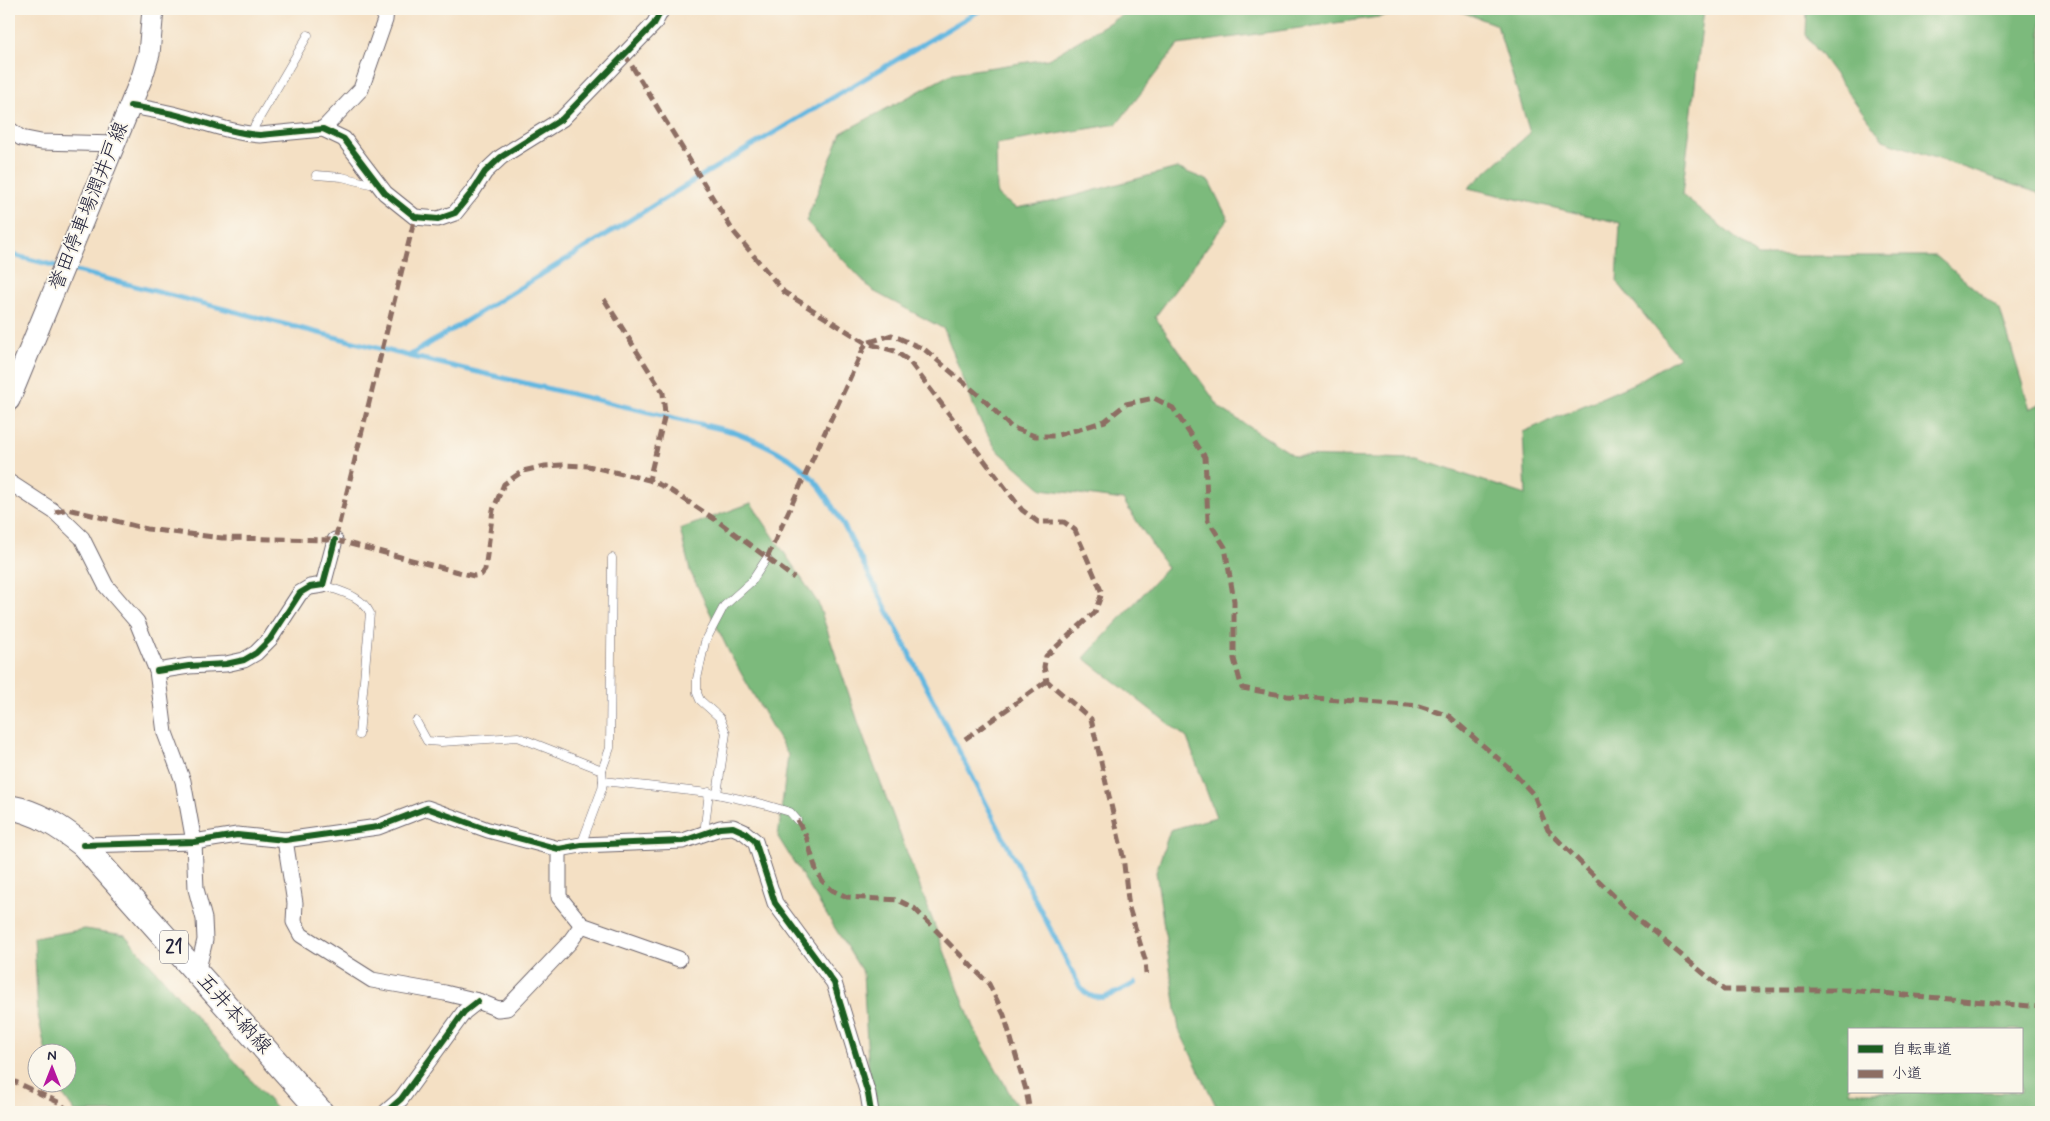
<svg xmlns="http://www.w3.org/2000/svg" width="2050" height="1121" viewBox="0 0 2050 1121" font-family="Mynerve,'Klee One',sans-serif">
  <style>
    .forest { fill: #7bba7b; stroke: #4e6e5b; fill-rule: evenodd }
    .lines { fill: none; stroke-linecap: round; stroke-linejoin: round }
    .stream { stroke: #64b7e0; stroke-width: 5 }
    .service-casing { stroke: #6c646b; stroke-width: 9 }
    .minor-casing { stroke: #6c646b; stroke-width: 17 }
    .secondary-casing { stroke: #6c646b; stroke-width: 23 }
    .primary-casing { stroke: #6c646b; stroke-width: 26 }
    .service { stroke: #fff; stroke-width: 8 }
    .minor { stroke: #fff; stroke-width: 15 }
    .secondary { stroke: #fff; stroke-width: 21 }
    .primary { stroke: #fff; stroke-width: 24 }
    .quiet { stroke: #8d6e63; stroke-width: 5; stroke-dasharray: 10 5; stroke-linecap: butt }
    .cycleway-casing { stroke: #fbf7ec; stroke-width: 9 }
    .cycleway { stroke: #1b5e20; stroke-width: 6 }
    .labels { text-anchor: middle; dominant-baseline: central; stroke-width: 4; stroke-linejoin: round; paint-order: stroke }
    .shield { fill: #fbf7ec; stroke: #636270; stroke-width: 1 }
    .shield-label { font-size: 19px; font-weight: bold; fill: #22223b }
    .street-label { font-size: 20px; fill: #22223b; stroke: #fbf7ec }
  </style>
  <rect width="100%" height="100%" fill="#fbf7ec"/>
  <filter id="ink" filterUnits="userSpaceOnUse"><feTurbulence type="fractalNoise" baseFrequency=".02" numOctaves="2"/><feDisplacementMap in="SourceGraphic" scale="10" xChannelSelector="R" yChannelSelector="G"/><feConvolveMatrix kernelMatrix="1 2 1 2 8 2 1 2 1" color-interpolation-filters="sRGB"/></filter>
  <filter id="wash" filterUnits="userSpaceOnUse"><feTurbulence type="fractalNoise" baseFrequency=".0096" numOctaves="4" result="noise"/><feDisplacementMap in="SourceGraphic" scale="20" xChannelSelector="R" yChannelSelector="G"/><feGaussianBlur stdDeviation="1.12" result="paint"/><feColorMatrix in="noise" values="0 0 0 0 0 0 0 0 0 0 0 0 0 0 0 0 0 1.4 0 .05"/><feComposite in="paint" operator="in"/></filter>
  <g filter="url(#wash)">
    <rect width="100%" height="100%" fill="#f4e0c4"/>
    <g class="forest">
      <path d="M1132,9H1436L1178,45L1117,124L996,144L997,195L1016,208L1055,201L1177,168L1209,181L1228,219L1155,317L1220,408L1295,456L1418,459L1526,495L1523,432L1635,383L1679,357L1617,282L1620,223L1468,188L1530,133L1497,25L1454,9H1704L1682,195L1758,256H1936L2000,310L2030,409L2041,403V1112H1219L1179,1030L1156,872L1170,830L1216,817L1187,738L1084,658L1167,568L1123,500L1042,489L996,449L978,417L944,329L873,291L806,221L841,133L953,73L1048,59ZM1849,1030H2021V1092H1849Z"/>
      <polygon points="1807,9 2041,9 2041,194 1883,140 1806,35"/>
      <polygon points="751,503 818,603 864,739 973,1027 1020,1112 871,1112 863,973 778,837 788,755 730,654 690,571 680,529"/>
      <polygon points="85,929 125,935 279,1112 75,1112 55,1084 68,1084 68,1054 46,1053 38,1015 34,938"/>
    </g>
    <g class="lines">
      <g class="stream">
        <polyline points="9,254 60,267"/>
        <polyline points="68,269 409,356 708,172 982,9"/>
        <path d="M409,356L734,432C763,443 795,457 816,482C826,494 834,510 843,524L1080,987C1097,1008 1115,993 1135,983"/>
      </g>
    </g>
  </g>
  <g filter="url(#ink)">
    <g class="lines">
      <defs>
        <g id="service">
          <polyline points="250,134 308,35"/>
          <polyline points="316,175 342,177 370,184 375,181"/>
          <path d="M323,585C341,592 361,595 370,613L359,735"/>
          <polyline points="416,721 427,741 441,742 518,737 602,770"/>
          <polyline points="603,781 717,794 763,804 790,812 797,820"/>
          <polyline points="717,794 726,733 720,718 700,700 697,693 697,679 705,642 724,606 752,581 767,558"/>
          <polyline points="704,834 709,792"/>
          <polyline points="581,845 602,789 603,781 602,770 610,748 612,558"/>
        </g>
        <g id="minor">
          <path d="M130,106C145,108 159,111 173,114C202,121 230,133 260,135L323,129L344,139L385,193L415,217L438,219L455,213L472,192L485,172L501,157L562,119L654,24L662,9"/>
          <polyline points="9,129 21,138 41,142 115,144"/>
          <polyline points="323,129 361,89 385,20 386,9"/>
          <polyline points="9,482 55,512 82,538 106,586 137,622 157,671 165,733 183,781 194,842 196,889 204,919 205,940 197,973"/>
          <polyline points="157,671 189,666 226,664 244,660 256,653 270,639 300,593 310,587 323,585 335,540"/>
          <polyline points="285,840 295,903 294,922 301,935 372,980 445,993 478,1001 498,1009 507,1008 569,943 582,925"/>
          <polyline points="83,845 194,842 237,835 285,840 378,827 427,808 488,830 559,849 581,845 683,841 720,828 733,827 744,832 755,841 775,903 834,983 868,1094 871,1112"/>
          <polyline points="559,849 559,897 582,925 679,959"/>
          <polyline points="386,1112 401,1099 464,1012 478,1001"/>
        </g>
        <polyline id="secondary" points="9,400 142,77 149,54 153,9"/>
        <path id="primary" d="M9,807C38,812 60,827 83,845L321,1112"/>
      </defs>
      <use href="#service" class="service-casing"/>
      <use href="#minor" class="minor-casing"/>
      <use href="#secondary" class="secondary-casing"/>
      <use href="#primary" class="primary-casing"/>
      <use href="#service" class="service"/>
      <use href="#minor" class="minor"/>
      <use href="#secondary" class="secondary"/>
      <use href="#primary" class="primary"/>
      <g class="quiet">
        <polyline points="624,53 733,231 784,292 866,343 895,351 909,361 1022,510 1038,522 1064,522 1075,530 1102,593 1095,612 1046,656 1044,667 1047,681 1091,719 1123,856 1129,908 1145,959 1146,974"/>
        <polyline points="604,299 663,393 665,414 649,480"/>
        <polyline points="55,512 68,509 147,529 222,538 335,540 415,217"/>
        <polyline points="335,540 474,576 481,575 485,570 493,510 504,484 523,471 545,466 562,465 588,466 649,480 667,488 719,522 794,578"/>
        <polyline points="767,558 866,343 892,335 924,349 981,397 1011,427 1035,436 1054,436 1080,429 1105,421 1126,404 1154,398 1173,408 1205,457 1208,520 1225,547 1234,601 1234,659 1242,688 1287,696 1419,706 1449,716 1509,768 1534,795 1548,830 1637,919 1724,990 1848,990 2041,1007"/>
        <polyline points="965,739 1047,681"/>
        <polyline points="797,820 806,836 816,870 822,881 832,890 847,897 898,900 914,908 989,984 1004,1015 1026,1090 1030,1112"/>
        <polyline points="9,1079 58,1102 70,1112"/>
      </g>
      <defs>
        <g id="cycleway">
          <path d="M130,106C145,108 159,111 173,114C202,121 230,133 260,135L323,129L344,139L385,193L415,217L438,219L455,213L472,192L485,172L501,157L562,119L654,24L662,9"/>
          <polyline points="157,671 189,666 226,664 244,660 256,653 270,639 300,593 310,587 323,585 335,540"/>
          <polyline points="83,845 194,842 237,835 285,840 378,827 427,808 488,830 559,849 581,845 683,841 720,828 733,827 744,832 755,841 775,903 834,983 868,1094 871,1112"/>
          <polyline points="386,1112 401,1099 464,1012 478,1001"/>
        </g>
      </defs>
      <use href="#cycleway" class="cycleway-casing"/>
      <use href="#cycleway" class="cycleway"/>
    </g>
  </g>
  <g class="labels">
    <rect class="shield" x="160" y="930.5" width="28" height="33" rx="4"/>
    <g class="shield-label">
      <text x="174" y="947">21</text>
    </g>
    <g class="street-label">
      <text transform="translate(89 206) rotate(-68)">誉田停車場潤井戸線</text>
      <text transform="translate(234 1014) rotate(48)">五井本納線</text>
    </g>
  </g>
  <rect width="2050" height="1121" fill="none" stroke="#fbf7ec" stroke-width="30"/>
  <rect x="1848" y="1028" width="175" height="65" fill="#fbf7ec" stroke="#a4a2a5"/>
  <rect x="1858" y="1045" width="25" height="8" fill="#1b5e20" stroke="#a4a2a5"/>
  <text x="1892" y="1054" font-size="15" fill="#22223b">自転車道</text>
  <rect x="1858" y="1070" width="25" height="8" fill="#8d6e63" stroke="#a4a2a5"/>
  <text x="1892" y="1078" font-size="15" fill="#22223b">小道</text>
  <g transform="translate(52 1068)"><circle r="24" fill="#fbf7ec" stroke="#a4a2a5"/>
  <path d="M0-4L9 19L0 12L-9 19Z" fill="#b5179e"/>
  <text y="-8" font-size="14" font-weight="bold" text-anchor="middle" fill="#22223b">N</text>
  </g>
</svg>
